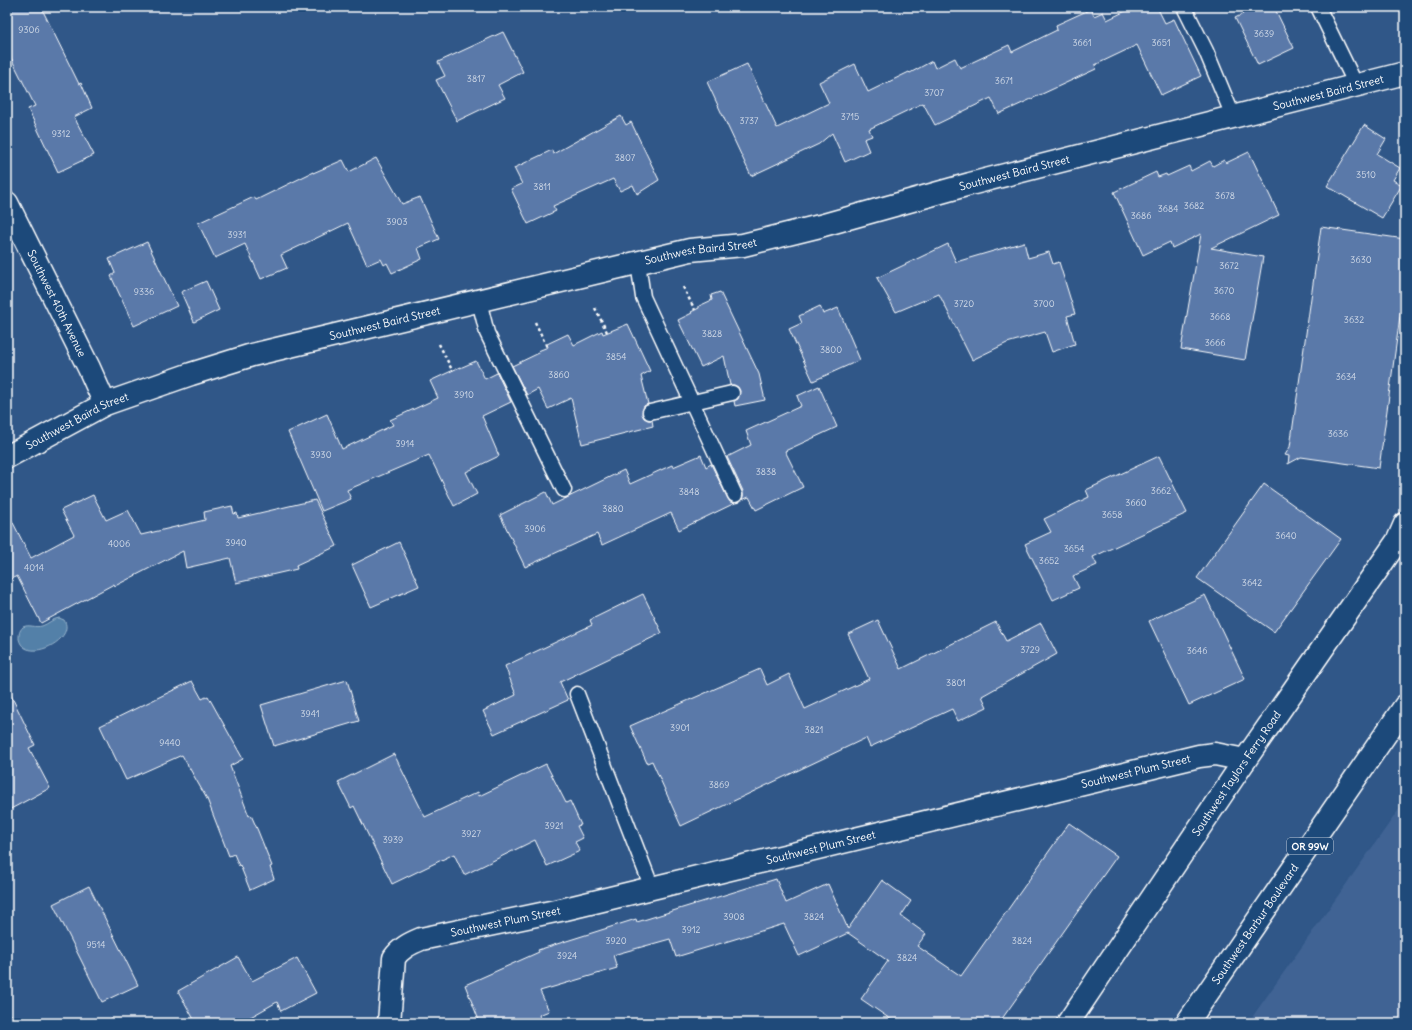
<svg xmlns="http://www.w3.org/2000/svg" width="1412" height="1030" viewBox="0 0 1412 1030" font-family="Delius,sans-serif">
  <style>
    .built { fill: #416494 }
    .water { fill: #5280a8; stroke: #97b3cb }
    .building { fill: #5a79a9; stroke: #fff }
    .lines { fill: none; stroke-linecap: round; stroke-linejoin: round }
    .service-casing { stroke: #fff; stroke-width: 17 }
    .minor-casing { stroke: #fff; stroke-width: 25 }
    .primary-casing { stroke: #fff; stroke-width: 25 }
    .path { stroke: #fff; stroke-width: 2.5; stroke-dasharray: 3 3; stroke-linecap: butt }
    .service { stroke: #1f4a7a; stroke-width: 14 }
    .minor { stroke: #1f4a7a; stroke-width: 22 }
    .primary { stroke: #1f4a7a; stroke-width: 22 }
    .labels { text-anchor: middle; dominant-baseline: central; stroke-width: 3.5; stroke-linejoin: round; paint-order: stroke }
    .number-label { font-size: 9px; fill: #d6deea }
    .shield { fill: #1f4a7a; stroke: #bcc9d7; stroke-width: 1 }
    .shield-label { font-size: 10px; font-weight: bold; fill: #fff }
    .street-label { font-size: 11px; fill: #fff; stroke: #1f4a7a }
  </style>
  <rect width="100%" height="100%" fill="#305788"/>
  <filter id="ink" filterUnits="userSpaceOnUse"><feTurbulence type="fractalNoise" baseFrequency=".025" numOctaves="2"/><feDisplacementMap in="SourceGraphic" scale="8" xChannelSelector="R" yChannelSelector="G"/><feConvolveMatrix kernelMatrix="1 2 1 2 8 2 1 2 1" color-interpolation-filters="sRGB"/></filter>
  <g filter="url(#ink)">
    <polygon class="built" points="1405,801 1405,1023 1248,1023"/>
    <path class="water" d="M59,618L64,620C77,640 25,665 19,639C19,634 19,631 23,627C29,624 35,628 42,626C48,624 52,619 59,618Z"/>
    <g class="building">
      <polygon points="7,7 41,7 79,84 81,83 92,108 74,117 94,155 58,172 28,109 35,106 7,50"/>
      <polygon points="1134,7 1157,7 1165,23 1174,19 1201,76 1161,95 1137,45 1095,65 1096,69 999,114 991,98 935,125 923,103 869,129 872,136 864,139 869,151 845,162 832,133 819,144 751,176 707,82 747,64 777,128 829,103 819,82 855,64 868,92 909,72 910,73 932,61 935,68 955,58 960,68 1009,45 1012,52 1057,30 1056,25 1091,9 1094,16 1103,12 1107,20"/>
      <polygon points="1239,7 1274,7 1294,48 1258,65 1235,18 1243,14"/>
      <polygon points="503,32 523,72 498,85 505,98 457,121 436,80 445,76 438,62"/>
      <polygon points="621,116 626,125 631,122 659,180 637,194 633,185 620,191 613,179 553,206 556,211 528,224 511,189 522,184 514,168 552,150 553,154"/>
      <polygon points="1364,125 1386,139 1377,154 1400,168 1393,180 1402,185 1382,218 1327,186"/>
      <polygon points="1249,152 1279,215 1211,248 1263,257 1245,360 1181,349 1201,234 1172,248 1170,242 1143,255 1114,192 1156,172 1158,177 1166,174 1167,176 1189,166 1191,171 1210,161 1213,166 1224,160 1226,163"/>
      <polygon points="376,158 402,204 420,197 439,239 418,248 422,259 392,273 387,263 384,265 381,259 367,265 348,223 281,255 287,268 261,279 245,244 215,258 198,223 254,197 256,200 313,172 313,173 343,160 349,172"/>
      <polygon points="1321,227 1405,239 1405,280 1379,468 1301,457 1288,464 1289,456 1285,455 1290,447"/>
      <polygon points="147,242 177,306 134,326 111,276 115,273 109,259"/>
      <polygon points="1024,242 1028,258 1049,252 1053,264 1059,262 1075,314 1067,316 1075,344 1052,352 1045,332 1007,343 972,360 939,294 896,312 877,278 948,244 956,262"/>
      <polygon points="206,281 219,310 194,322 181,292"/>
      <polygon points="720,292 759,374 765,400 735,406 734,401 738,399 740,391 738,387 734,385 730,385 724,356 701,367 678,320 692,313 691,312 699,308 699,306 712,300 711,295"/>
      <polygon points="820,306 823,314 838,308 860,360 813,381 789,329 802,323 799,316"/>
      <polygon points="628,324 650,371 641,376 648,404 644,406 642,414 644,418 648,420 652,420 653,426 582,444 571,398 548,409 538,389 527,395 512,366 539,353 538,351 548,347 547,344 568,334 574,345 602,331 603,334"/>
      <polygon points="476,361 485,379 497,373 511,402 482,416 499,456 466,472 477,494 454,506 429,455 347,490 351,499 322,511 288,432 327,414 342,449 393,425 390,420 438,398 430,381 460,367 460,368"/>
      <polygon points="819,386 837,427 785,451 803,487 756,510 749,497 742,500 743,496 743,491 727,457 751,445 746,431 801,406 797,396"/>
      <polygon points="701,455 706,467 711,464 728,499 730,502 735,503 679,530 671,513 602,545 597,534 525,567 500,515 546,492 552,505 624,470 630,484 672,465 673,467"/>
      <polygon points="1159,456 1187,513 1093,557 1097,565 1073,576 1079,588 1053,600 1025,544 1051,532 1044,519 1089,497 1086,490"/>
      <polygon points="1264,484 1341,539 1274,632 1197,578"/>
      <polygon points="93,495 106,520 128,510 141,535 205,520 204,512 232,506 234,514 237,513 238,518 315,500 337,546 296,565 297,569 236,583 230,558 186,568 183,551 115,586 114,584 41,623 17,576 7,581 7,511 31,558 74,535 61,510"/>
      <polygon points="399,542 419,586 371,607 352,565"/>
      <polygon points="643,594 662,633 560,682 568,700 494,734 483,711 516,695 505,666 592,625 590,620"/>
      <polygon points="1205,595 1245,679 1189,705 1149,621"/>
      <polygon points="878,620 901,669 996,622 1006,641 1041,623 1057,654 982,696 987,707 958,721 952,709 870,747 866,738 681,826 652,761 647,763 630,726 760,669 767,685 789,674 805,709 869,679 848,634"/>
      <polygon points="347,680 359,721 274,746 261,705"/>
      <polygon points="192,681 202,699 208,696 243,759 230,766 249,816 251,815 258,831 272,866 270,867 274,879 250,890 240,865 239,866 234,854 229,856 207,799 182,755 126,780 100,726"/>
      <polygon points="7,687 35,745 29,748 50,788 7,811"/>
      <polygon points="394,754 425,817 478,792 479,796 546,764 566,803 570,801 581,825 577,826 583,838 575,842 580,851 547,866 535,840 464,875 454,854 392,884 354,806 351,808 338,782"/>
      <polygon points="1069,823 1117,856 999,1023 896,1023 861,999 888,961 848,933 799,956 784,924 676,957 670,939 613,955 617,968 540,991 549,1011 539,1015 543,1023 480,1023 465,985 539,952 538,950 636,919 637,922 776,879 786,903 828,884 848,929 882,880 911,901 901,916 926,934 917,946 961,976"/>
      <polygon points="89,886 138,985 102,1002 53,904"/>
      <polygon points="238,957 252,981 297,958 316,993 281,1011 277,1002 240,1023 196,1023 178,991"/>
    </g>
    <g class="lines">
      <defs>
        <g id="service">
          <polyline points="1184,7 1206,51 1233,116"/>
          <polyline points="1318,7 1356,85"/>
          <polyline points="638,263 643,297 735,495"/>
          <polyline points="479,301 487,333 564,490"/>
          <polyline points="650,412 732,393"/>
          <polyline points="577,694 652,888"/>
        </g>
        <g id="minor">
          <path id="s1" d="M7,203L89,368L105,404"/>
          <path id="s2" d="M7,457L105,404L191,374L252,355L690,250L743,245L820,226L970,184L1405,73"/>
          <path id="s3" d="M389,1023L394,958C401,948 409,944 421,939L565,909L652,888L1199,756L1215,754L1245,760"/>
          <path id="s4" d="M1068,1023L1245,760L1398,540L1405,524"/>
        </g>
        <g id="primary">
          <path id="s5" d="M1187,1023L1405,706"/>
        </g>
      </defs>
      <use href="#service" class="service-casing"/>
      <use href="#minor" class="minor-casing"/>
      <use href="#primary" class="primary-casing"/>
      <g class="path">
        <polyline points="683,287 695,310"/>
        <polyline points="595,308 607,332"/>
        <polyline points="535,322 547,347"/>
        <polyline points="439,344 452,370"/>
        <polyline points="7,1009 14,1023"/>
      </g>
      <use href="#service" class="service"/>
      <use href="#minor" class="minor"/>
      <use href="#primary" class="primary"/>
    </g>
  </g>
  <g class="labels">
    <g class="number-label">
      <text x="29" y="29">9306</text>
      <text x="1264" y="33">3639</text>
      <text x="1082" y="42">3661</text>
      <text x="1161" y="42">3651</text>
      <text x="476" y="78">3817</text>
      <text x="1004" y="80">3671</text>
      <text x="934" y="92">3707</text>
      <text x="850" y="116">3715</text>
      <text x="749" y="120">3737</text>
      <text x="61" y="133">9312</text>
      <text x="625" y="157">3807</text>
      <text x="1366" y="174">3510</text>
      <text x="542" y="186">3811</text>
      <text x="1225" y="195">3678</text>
      <text x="1194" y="205">3682</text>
      <text x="1168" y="208">3684</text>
      <text x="1141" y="215">3686</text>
      <text x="397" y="221">3903</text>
      <text x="237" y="234">3931</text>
      <text x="1361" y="259">3630</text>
      <text x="1229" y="265">3672</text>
      <text x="1224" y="290">3670</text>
      <text x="144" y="291">9336</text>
      <text x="964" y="303">3720</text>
      <text x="1044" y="303">3700</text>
      <text x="1220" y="316">3668</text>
      <text x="1354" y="319">3632</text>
      <text x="712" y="333">3828</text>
      <text x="1215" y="342">3666</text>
      <text x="831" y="349">3800</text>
      <text x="616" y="356">3854</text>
      <text x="559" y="374">3860</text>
      <text x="1346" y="376">3634</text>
      <text x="464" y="394">3910</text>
      <text x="1338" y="433">3636</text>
      <text x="405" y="443">3914</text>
      <text x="321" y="454">3930</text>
      <text x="766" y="471">3838</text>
      <text x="1161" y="490">3662</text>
      <text x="689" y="491">3848</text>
      <text x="1136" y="502">3660</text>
      <text x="613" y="508">3880</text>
      <text x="1112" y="514">3658</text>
      <text x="535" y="528">3906</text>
      <text x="1286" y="535">3640</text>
      <text x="236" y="542">3940</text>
      <text x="119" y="543">4006</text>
      <text x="1074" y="548">3654</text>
      <text x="1049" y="560">3652</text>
      <text x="34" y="567">4014</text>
      <text x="1252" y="582">3642</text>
      <text x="1030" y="649">3729</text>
      <text x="1197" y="650">3646</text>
      <text x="956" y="682">3801</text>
      <text x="310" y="713">3941</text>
      <text x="680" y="727">3901</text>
      <text x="814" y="729">3821</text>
      <text x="170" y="742">9440</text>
      <text x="719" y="784">3869</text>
      <text x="554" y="825">3921</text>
      <text x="471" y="833">3927</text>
      <text x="393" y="839">3939</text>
      <text x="734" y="916">3908</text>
      <text x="814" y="916">3824</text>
      <text x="691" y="929">3912</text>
      <text x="616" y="940">3920</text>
      <text x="1022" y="940">3824</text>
      <text x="96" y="944">9514</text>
      <text x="567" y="955">3924</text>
      <text x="907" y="957">3824</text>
    </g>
    <rect class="shield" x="1287" y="838" width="46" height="16" rx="3"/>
    <g class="shield-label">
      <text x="1310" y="846">OR 99W</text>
    </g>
    <g class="street-label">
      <text stroke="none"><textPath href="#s2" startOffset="1375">Southwest Baird Street</textPath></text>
      <text stroke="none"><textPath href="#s2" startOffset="1051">Southwest Baird Street</textPath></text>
      <text stroke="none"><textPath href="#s2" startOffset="727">Southwest Baird Street</textPath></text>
      <text stroke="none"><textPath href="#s1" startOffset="112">Southwest 40th Avenue</textPath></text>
      <text stroke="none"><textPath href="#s2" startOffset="403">Southwest Baird Street</textPath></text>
      <text stroke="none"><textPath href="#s2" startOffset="79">Southwest Baird Street</textPath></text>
      <text stroke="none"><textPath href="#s3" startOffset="833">Southwest Plum Street</textPath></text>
      <text stroke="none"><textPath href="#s4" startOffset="301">Southwest Taylors Ferry Road</textPath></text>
      <text stroke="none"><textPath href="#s3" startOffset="509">Southwest Plum Street</textPath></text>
      <text stroke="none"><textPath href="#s3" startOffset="185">Southwest Plum Street</textPath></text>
      <text stroke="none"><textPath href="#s5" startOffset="120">Southwest Barbur Boulevard</textPath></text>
    </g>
  </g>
  <rect width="1412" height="1030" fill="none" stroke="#1f4a7a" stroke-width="24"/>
  <rect x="12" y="12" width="1388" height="1006" fill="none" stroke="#fff" stroke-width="1.5" filter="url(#ink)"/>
</svg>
